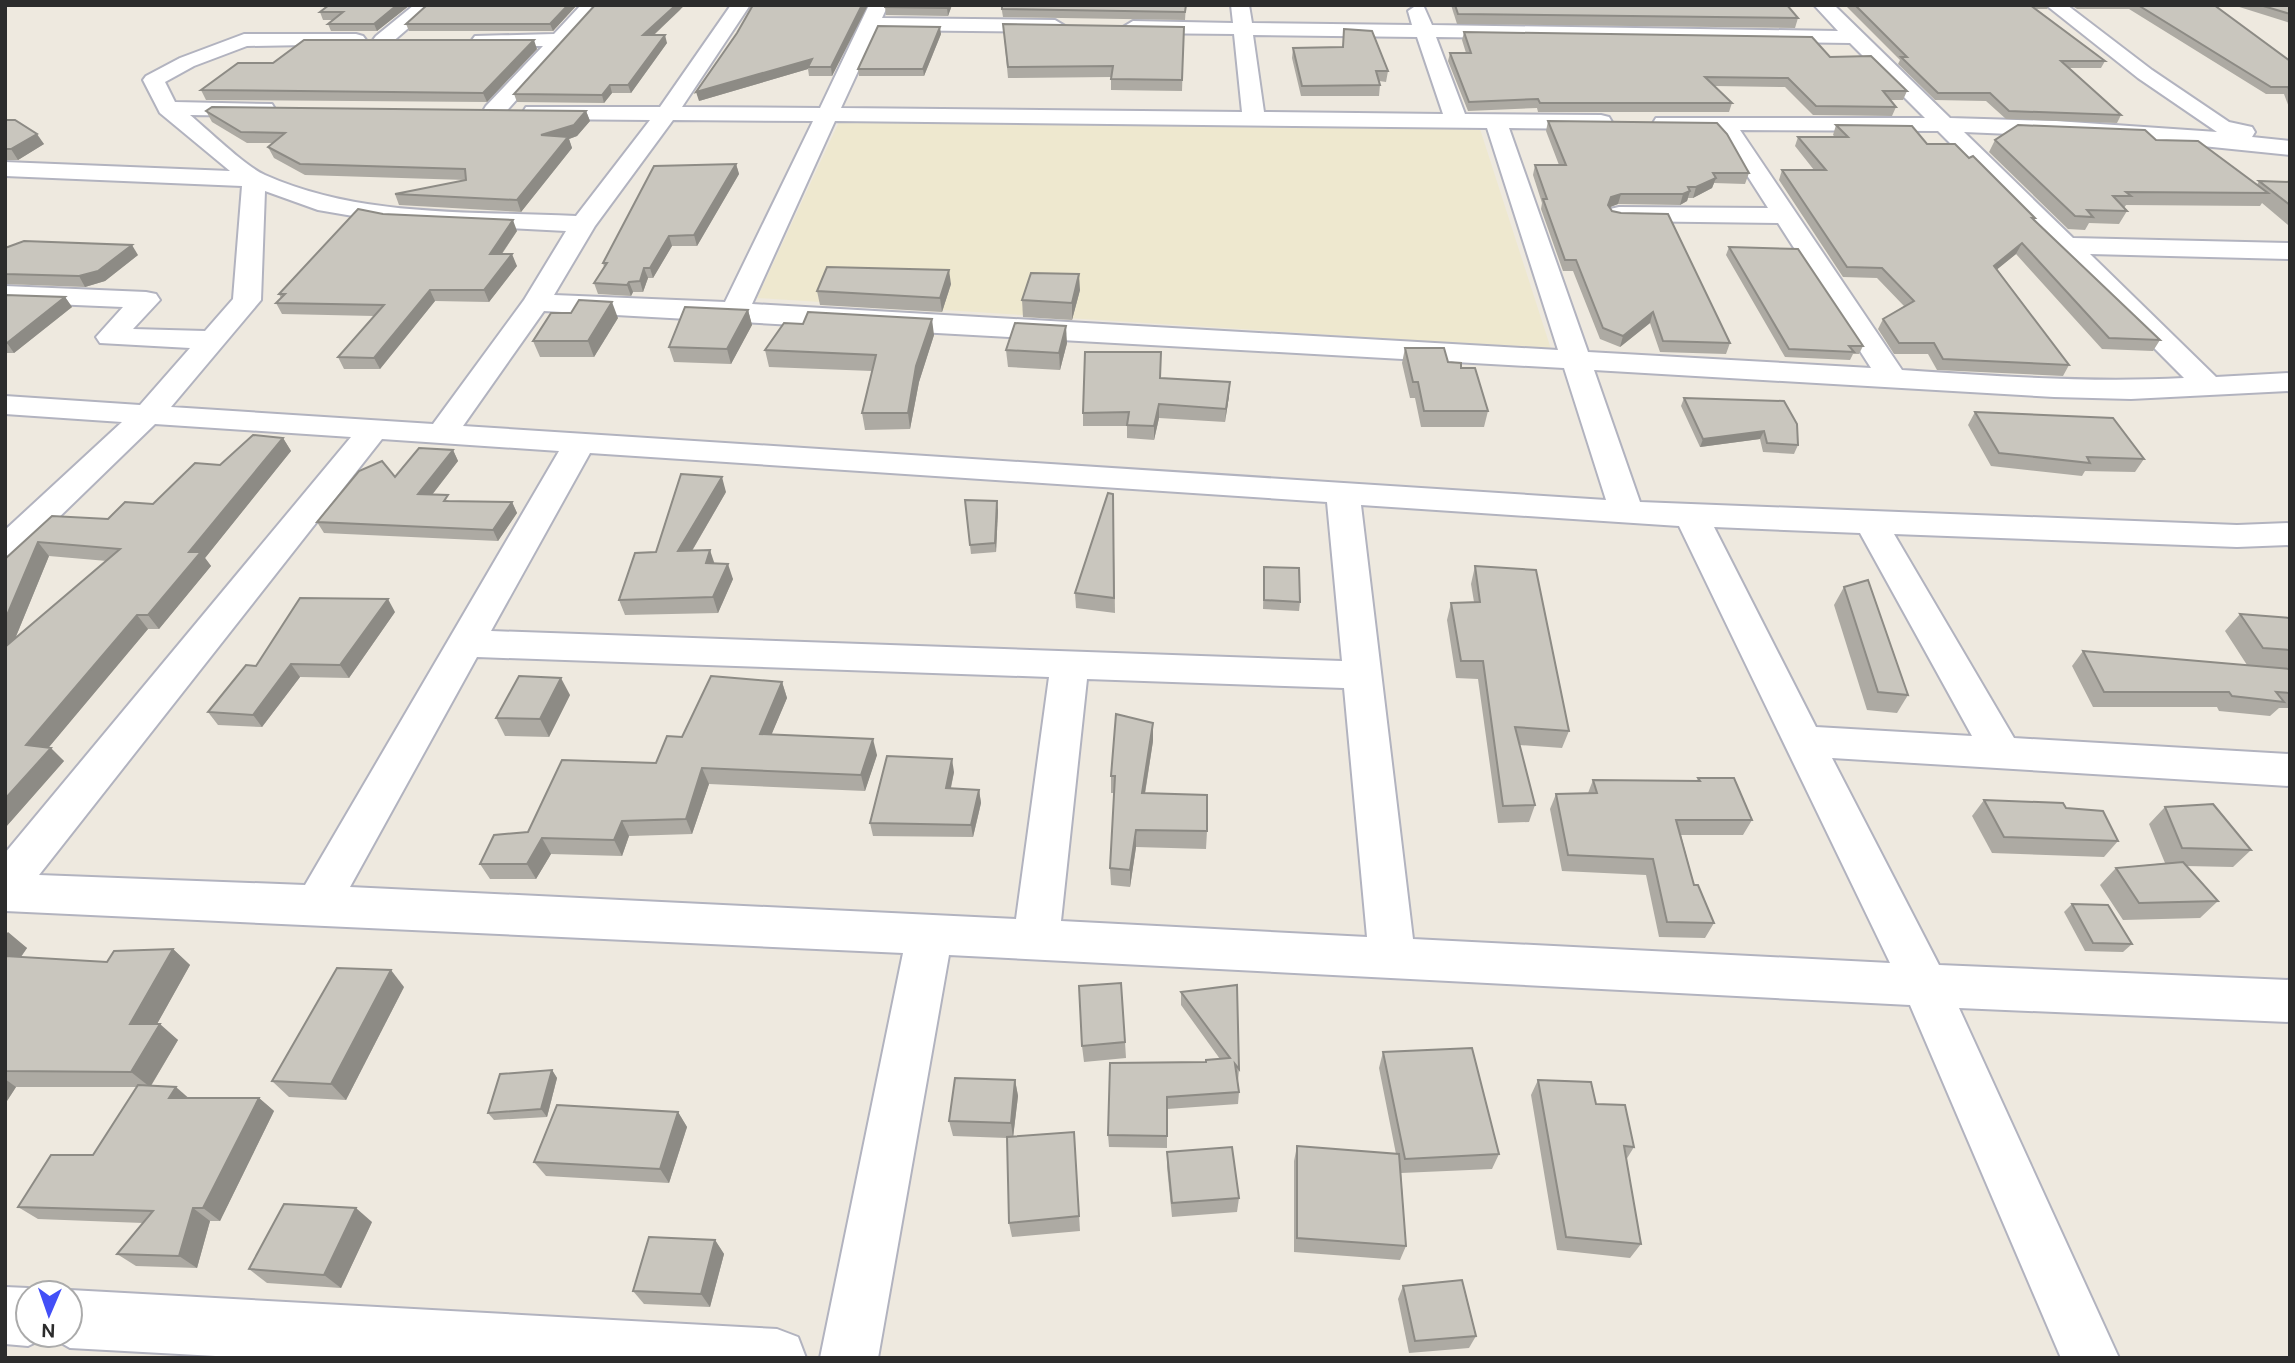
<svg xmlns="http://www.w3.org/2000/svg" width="2295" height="1363" viewBox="0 0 2295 1363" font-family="'DM Sans',sans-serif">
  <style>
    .education { fill: #eee8cf }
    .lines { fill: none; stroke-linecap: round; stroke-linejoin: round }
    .minor-casing { stroke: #b2b3bf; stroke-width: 4 }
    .minor { fill: #fff; fill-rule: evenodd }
    .wall { fill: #adaaa3; fill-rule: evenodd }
    .shaded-wall { fill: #8d8b85 }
    .building { fill: #c9c6be; stroke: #8d8b85; stroke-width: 2 }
  </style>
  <rect width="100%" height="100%" fill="#eee9df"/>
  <polygon class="education" points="839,122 1480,129 1551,349 757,298"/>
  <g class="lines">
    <defs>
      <g id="minor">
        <polygon points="414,5 435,5 390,44 376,44 373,40 376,36"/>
        <polygon points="581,5 601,5 502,116 486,116 483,111 486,106 543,46 482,46 475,44 472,40 475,36 554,34"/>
        <path d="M731,5H750L682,107L820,108L869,5H888L882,18L1055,20L1065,26L1055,32L877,30L841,108L1242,112L1234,34L1133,33L1123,27L1133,21L1233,23L1231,5H1249L1252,23L1412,25L1408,11L1417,5L1424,7L1432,25L1838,31L1814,5H1834L1950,118L2056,121L2217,132L2138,78L2046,5H2067L2152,70L2229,122L2252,127L2255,132L2252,137L2290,141V155L2134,139L1964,132L2073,238L2290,243V259L2090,254L2216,377L2290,373V391L2131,399L2054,397L1594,370L1640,502L2237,525L2290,523V545L2237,547L1894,534L2014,738L2290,754V786L1832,758L1939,965L2290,980V1022L1959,1008L2119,1358H2061L1910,1005L949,955L878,1358H820L903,953L5,911V853L351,437L155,424L17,558L5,561V530L122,422L5,414V396L140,405L190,348L100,343L96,337L123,307L5,302V286L146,292L156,294L160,300L133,329L205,331L233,299L242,186L5,176V162L230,171L160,113L143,80L146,76L180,58L244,34H356L363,36L366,40L363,44L247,46L194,66L165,82L175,102L272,104L275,109L272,114L264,116L190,115C208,130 245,166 265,175C361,218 473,211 576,216L650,120L534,119L526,117L523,112L526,107H660ZM1253,35L1417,37L1443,114L1264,112ZM1436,37L1850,43L1925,118H1656L1653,123L1656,128L1664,130H1718L1768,208L1619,207L1610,209L1607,214L1610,219L1619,221L1778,223L1871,368L1588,352L1509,128L1601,129L1609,127L1612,122L1609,117L1601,115L1465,114ZM673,120L813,121L725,302L554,295L595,226ZM835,121L1487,128L1558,350L752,304ZM1740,130L1938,131L2184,378C2089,383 1996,376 1902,370ZM265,191L318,210L388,222L566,231L524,300L433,424L171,407L261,300ZM544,311L1564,368L1606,500L463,426ZM382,439L559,451L305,885L39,875ZM590,453L1327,502L1342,661L491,631ZM1361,505L1679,526L1890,963L1413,939ZM1714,527L1860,533L1972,736L1816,727ZM477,657L1049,677L1016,919L350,887ZM1087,679L1344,688L1367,937L1061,921Z"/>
        <polygon points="5,1287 28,1288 39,1293 28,1293 28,1335 70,1335 70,1293 64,1293 70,1290 777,1329 798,1337 806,1358 252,1358 70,1348 49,1336 28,1346 5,1344"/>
      </g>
    </defs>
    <use href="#minor" class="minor-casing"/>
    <use href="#minor" class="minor"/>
  </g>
  <g class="wall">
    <polygon points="410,5 377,31 331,31 328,24 333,20 323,20 320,12"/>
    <polygon points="577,5 553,31 409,31 406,24"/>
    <polygon points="868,5 832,76 809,76 808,69 699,101"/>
    <polygon points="952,5 948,16 886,15 885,7"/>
    <polygon points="1001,5 1186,5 1185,20 1003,17"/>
    <polygon points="1451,5 1787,5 1798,18 1795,28 1457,24"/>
    <polygon points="1845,5 2049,5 2047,9 2036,9 2105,61 2101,68 2069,68 2121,115 2117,123 2006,119 1986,101 1935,100 1898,64 1900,60"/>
    <polygon points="2071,5 2214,5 2290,61 2290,110 2284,94 2266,94 2129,9 2077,9"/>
    <polygon points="2233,5 2290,5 2290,23"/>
    <polygon points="681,9 654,35 667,43 631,93 612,93 604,103 517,102 514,94"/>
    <polygon points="1003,24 1184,27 1182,91 1111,90 1111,77 1008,78"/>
    <polygon points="1464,32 1830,57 1907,91 1903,100 1890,100 1896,107 1892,116 1813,115 1785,87 1714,86 1732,103 1729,112 1538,112 1537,108 1468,111 1448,61 1450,53 1466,53 1462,40"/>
    <polygon points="941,34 924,76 859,76 858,69"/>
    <polygon points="1343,47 1388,71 1386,82 1379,81 1380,85 1379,96 1301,96 1292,58 1293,48"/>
    <polygon points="537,49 487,102 206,100 201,90 273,63"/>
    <polygon points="206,111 586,111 590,121 577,136 569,139 572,148 521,212 399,205 395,194 466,180 305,175 274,158 268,147 273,143 247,143 212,122"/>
    <polygon points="5,120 44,144 18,160 5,160"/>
    <polygon points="1548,121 1749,173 1745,184 1714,183 1712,188 1693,198 1688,198 1687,201 1680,205 1618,204 1609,207 1730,343 1726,354 1660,352 1650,323 1620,347 1600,339 1573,271 1563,271 1541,209 1542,203 1533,175 1535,165 1559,165 1546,131"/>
    <polygon points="1836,125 1927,144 1969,158 2035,218 2034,220 2160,340 2153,351 2102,349 2016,254 1997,269 2069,365 2063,376 1937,370 1928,354 1894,354 1878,329 1883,319 1904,306 1877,278 1843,277 1779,180 1782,170 1814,170 1795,146 1798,137 1835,137 1833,135"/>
    <polygon points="1995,140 2156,140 2257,185 2259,181 2290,182 2290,225 2288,225 2262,203 2260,206 2126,205 2124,208 2127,211 2119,224 2089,223 2085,230 2068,229 1989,152"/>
    <polygon points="736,164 739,174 697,246 672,246 653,278 648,278 643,292 633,292 631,296 598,294 594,283 604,267 603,263"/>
    <polygon points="383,214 517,231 502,254 517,266 489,302 435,301 380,369 344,369 338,357 374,316 282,314 276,303 281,298 279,294"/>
    <polygon points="1729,247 1863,346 1859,354 1853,354 1850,360 1785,357 1726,255"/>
    <polygon points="5,248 138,255 105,281 85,287 5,284"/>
    <polygon points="951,284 942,312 820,305 817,291"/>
    <polygon points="1080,290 1072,320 1023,317 1022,300"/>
    <polygon points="5,295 65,297 72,307 14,353 5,353"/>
    <polygon points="748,310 752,325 731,364 674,362 669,347"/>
    <polygon points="618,318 594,357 540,357 533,341"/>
    <polygon points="934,335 919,382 910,429 865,430 862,413 872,371 769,367 765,350"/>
    <polygon points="1067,343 1060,370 1008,367 1006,350"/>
    <polygon points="1405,348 1448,362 1488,411 1484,427 1421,427 1415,398 1410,398 1402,363"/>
    <polygon points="1161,366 1160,378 1229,396 1225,422 1159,418 1154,440 1127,438 1127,426 1083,426 1083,413"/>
    <polygon points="1684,398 1798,445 1794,454 1763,452 1760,439 1700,447 1681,406"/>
    <polygon points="1975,412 2144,459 2135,472 2085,471 2082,476 1991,466 1968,425"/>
    <path d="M283,438L291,451L205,558L211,566L159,629H148L48,748L64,761L5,828V559L52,516L108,519L153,504ZM49,556L107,561L15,639Z"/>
    <polygon points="453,450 458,461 432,495 450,501 512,502 517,513 498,541 324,533 317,522 395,477"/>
    <polygon points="726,492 692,551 714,563 733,579 718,613 625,615 619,600 656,552"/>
    <polygon points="1113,494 1115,613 1076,608 1075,593"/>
    <polygon points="965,500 998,510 996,552 971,554"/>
    <polygon points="1475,566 1569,731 1562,748 1519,745 1535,805 1529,822 1498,823 1478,679 1456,678 1447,620 1451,603 1474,602 1471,584"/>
    <polygon points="1264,567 1300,602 1299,611 1263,609"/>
    <polygon points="1844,587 1908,695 1897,713 1867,710 1834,605"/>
    <polygon points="395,612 349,678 300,677 262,727 218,725 208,712 256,666"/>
    <polygon points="2240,614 2290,618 2290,708 2279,708 2270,716 2219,711 2217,707 2093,707 2072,666 2083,651 2247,665 2225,631"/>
    <polygon points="782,682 787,698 771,735 877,755 865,791 709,784 692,834 629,836 622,856 551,854 536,879 490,879 480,864 528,832 656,763 682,737"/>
    <polygon points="570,695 549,737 505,736 496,718"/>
    <polygon points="1153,741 1145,794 1207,831 1206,849 1136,847 1130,887 1111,885 1110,868 1114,793 1111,793 1111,776"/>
    <polygon points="954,772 951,788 979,790 981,803 973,837 873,836 870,823"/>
    <polygon points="1698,778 1752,820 1743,835 1681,835 1694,885 1714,923 1705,938 1659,937 1646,875 1562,871 1550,809 1556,794 1588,793 1593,780 1697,781"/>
    <polygon points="1984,800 2066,808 2118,841 2104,857 1992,853 1972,816"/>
    <polygon points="2165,807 2251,850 2233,867 2186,866 2218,901 2200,918 2123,920 2100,885 2116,868 2165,863 2149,824"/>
    <polygon points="2072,904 2132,944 2123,952 2085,951 2064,912"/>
    <polygon points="5,932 27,948 21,957 107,962 173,949 190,965 157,1024 178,1040 151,1086 188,1098 259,1098 274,1111 220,1221 210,1221 197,1268 136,1266 117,1254 143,1223 38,1219 18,1207 93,1155 137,1087 16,1087 5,1104"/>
    <polygon points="404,987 346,1100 289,1097 272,1081"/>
    <polygon points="1181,992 1239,1069 1238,1082 1239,1092 1238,1104 1167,1109 1167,1148 1109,1147 1108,1135 1206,1062 1220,1059 1181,1005"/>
    <polygon points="1125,1042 1126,1058 1084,1062 1082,1046"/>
    <polygon points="1383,1052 1499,1154 1492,1169 1401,1173 1406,1246 1400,1260 1294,1252 1294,1161 1297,1146 1396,1154 1379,1068"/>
    <polygon points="552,1070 557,1078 547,1117 494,1120 488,1113"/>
    <polygon points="1015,1080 1018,1096 1013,1137 1075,1147 1080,1231 1012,1237 1009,1223 1007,1138 953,1136 949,1121"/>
    <polygon points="1538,1080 1596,1104 1634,1147 1626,1160 1641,1244 1630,1258 1557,1250 1531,1095"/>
    <polygon points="678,1112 687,1127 669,1183 546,1176 534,1162"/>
    <polygon points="1167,1152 1239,1198 1237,1212 1172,1217 1167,1167"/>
    <polygon points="372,1222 341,1288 267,1283 249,1269"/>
    <polygon points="715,1240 724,1254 710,1307 644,1304 633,1291"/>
    <polygon points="1403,1286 1476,1336 1469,1348 1409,1353 1398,1299"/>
  </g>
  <g class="shaded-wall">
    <polygon points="397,5 410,5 377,31 374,24"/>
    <polygon points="568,5 577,5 553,31 550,24"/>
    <polygon points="676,5 685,5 645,43 643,35"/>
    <polygon points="862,5 868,5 832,76 831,67"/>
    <polygon points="948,5 952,5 948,16 947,8"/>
    <polygon points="940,27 941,34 924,76 923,69"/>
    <polygon points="665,35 667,43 631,93 628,85"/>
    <polygon points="534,40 537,49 487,102 483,93"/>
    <polygon points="812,59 808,67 808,69 699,101 696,92"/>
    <polygon points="610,85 612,93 604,103 602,95"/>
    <polygon points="586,111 590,121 577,136 569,139 572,148 521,212 517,200 541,135"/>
    <polygon points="37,134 44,144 18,160 11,149"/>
    <polygon points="736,164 739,174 697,246 694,235"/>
    <polygon points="1716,178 1712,188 1693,198 1696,187"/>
    <polygon points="1690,191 1687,201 1680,205 1683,194"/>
    <polygon points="1621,194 1618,204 1608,208 1605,215 1611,197"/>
    <polygon points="513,220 517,231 494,265 490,254"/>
    <polygon points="669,236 672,246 653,278 650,268"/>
    <polygon points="2022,243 2016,254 1989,276 1994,266"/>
    <polygon points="132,245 138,255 105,281 85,287 79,276"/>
    <polygon points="512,254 517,266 489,302 484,290"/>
    <polygon points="644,268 648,278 643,292 640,281"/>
    <polygon points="949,270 951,284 942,312 940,298"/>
    <polygon points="1079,274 1080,290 1072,320 1072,303"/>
    <polygon points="629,282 633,292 631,296 627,285"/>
    <polygon points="430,290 435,301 380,369 374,358"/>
    <polygon points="65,297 72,307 14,353 7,343"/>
    <polygon points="612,302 618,318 594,357 588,341"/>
    <polygon points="748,310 752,325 731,364 727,349"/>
    <polygon points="1653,312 1650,323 1620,347 1623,336"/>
    <polygon points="932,319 934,335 919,382 910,429 908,413 916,366"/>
    <polygon points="1066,326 1067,343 1060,370 1059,353"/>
    <polygon points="1230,382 1229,396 1225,422 1226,409"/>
    <polygon points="1159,404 1159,418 1154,440 1154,426"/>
    <polygon points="1764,431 1760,439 1700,447 1703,439"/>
    <polygon points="283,438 291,451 205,558 211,566 159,629 148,615 189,552"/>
    <polygon points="453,450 458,461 424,505 418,494"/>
    <polygon points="722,477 726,492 683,566 678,551"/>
    <polygon points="997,501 998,510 996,552 995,543"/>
    <polygon points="512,502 517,513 498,541 493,530"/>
    <polygon points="38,542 49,556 5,663 5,620"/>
    <polygon points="710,550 715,565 706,563"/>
    <polygon points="728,564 733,579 718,613 713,597"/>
    <polygon points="388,599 395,612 349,678 340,665"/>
    <polygon points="137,615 148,629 39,759 26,745"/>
    <polygon points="291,664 300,677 262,727 253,715"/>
    <polygon points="561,678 570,695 549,737 540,719"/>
    <polygon points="782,682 787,698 765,750 760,734"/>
    <polygon points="1153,723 1153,741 1142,811 1142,793"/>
    <polygon points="873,739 877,755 865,791 861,775"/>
    <polygon points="51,748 64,761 5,828 5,799"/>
    <polygon points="952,759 954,772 948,800 946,788"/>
    <polygon points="702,768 709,784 692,834 686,819"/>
    <polygon points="979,790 981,803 973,837 971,825"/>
    <polygon points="622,821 629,836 622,856 614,840"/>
    <polygon points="1136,830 1136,847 1130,887 1130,870"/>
    <polygon points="542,838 551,854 536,879 527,864"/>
    <polygon points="8,932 27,948 10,972 5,968 5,935"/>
    <polygon points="173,949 190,965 148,1040 130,1024"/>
    <polygon points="391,970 404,987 346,1100 331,1084"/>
    <polygon points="160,1024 178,1040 150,1087 131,1072"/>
    <polygon points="552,1070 557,1078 547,1117 541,1109"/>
    <polygon points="5,1079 16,1087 5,1104"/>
    <polygon points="1015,1080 1018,1096 1013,1138 1011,1123"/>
    <polygon points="176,1087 192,1101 169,1098"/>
    <polygon points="259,1098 274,1111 220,1221 203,1208"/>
    <polygon points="678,1112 687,1127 669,1183 660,1169"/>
    <polygon points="193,1208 210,1221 197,1268 179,1256"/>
    <polygon points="356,1208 372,1222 341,1288 324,1275"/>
    <polygon points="715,1240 724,1254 710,1307 701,1294"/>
  </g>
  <g class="building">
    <polygon points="329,5 397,5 374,24 328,24 343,12 320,12"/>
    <polygon points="427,5 568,5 550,24 406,24"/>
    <polygon points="595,5 676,5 643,35 665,35 628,85 610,85 602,95 514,94"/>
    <polygon points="753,5 862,5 831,67 808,67 812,59 696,92 737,33"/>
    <polygon points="885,5 948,5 947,8 885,7"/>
    <polygon points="1002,5 1186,5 1185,12 1002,9"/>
    <polygon points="1455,5 1787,5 1798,18 1458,14"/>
    <polygon points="1855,5 2030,5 2105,61 2061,61 2121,115 2009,111 1990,93 1938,93 1901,57 1907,57"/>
    <polygon points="2138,5 2214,5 2290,61 2290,91 2288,87 2271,87"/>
    <polygon points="2260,5 2290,5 2290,14"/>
    <polygon points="1003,24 1184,27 1182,80 1111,79 1113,66 1008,67"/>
    <polygon points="878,26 940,27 923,69 858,69"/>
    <polygon points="1344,29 1372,31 1388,71 1376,71 1380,85 1302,86 1293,48 1343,47"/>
    <polygon points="1464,32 1812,37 1830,57 1871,56 1907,91 1883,91 1896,107 1816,106 1788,78 1705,77 1732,103 1540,103 1538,99 1469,102 1450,53 1471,53"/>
    <polygon points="304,40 534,40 483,93 201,90 238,63 273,63"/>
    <polygon points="212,107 586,111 574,125 541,135 568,137 517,200 395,194 466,180 465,169 300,164 268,147 285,133 241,132 206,111"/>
    <polygon points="5,120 15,120 37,134 11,149 5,149"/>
    <polygon points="1548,121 1717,123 1727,134 1749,173 1713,173 1716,178 1696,187 1688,187 1690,191 1683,194 1621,194 1611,197 1608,205 1612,211 1621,213 1668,214 1730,343 1663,341 1653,312 1623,336 1603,328 1576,260 1565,260 1543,199 1547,199 1535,165 1566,165"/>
    <polygon points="1836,125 1912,126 1927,144 1955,144 1969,158 1973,156 2035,218 2032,218 2160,340 2109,338 2022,243 1994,266 2069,365 1943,359 1934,343 1899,343 1883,319 1914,301 1882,268 1847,267 1782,170 1826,170 1798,137 1848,137"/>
    <polygon points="2018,125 2145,130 2156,140 2198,141 2268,193 2126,192 2131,196 2113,196 2127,211 2087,210 2093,217 2075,216 1995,140"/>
    <polygon points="736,164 694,235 669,236 650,268 644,268 640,281 629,282 627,285 594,283 607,263 603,263 654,166"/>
    <polygon points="2259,181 2290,182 2290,205"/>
    <polygon points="358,209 383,214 513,220 490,254 512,254 484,290 430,290 374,358 338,357 384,305 276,303 285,294 279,294"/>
    <polygon points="24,241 132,245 98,271 79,276 5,274 5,248"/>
    <polygon points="1729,247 1798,249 1863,346 1849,346 1854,352 1789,349"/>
    <polygon points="827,267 949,270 940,298 817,291"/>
    <polygon points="1031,273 1079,274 1072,303 1022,300"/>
    <polygon points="5,295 65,297 7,343 5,343"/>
    <polygon points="579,300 612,302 588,341 533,341 551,313 571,313"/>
    <polygon points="685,307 748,310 727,349 669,347"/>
    <polygon points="808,312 932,319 916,366 908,413 862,413 876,355 765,350 784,323 803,324"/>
    <polygon points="1015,323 1066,326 1059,353 1006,350"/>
    <polygon points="1405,348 1444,348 1448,362 1461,363 1461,368 1475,368 1488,411 1424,411 1418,382 1413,382"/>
    <polygon points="1085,352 1161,352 1160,378 1230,382 1226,409 1159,404 1154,426 1127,425 1129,412 1083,413"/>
    <polygon points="1684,398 1784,401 1797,424 1798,445 1767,443 1764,431 1703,439"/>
    <polygon points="1975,412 2113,418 2144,459 2087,457 2090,463 1999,453"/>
    <polygon points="253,435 283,438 189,552 201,552 148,615 137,615 26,745 51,748 5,799 5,647 120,549 38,542 5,620 5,559 52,516 108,519 125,502 153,504 195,463 220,465"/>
    <polygon points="419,448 453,450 418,494 448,495 444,501 512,502 493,530 317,522 359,471 382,461 395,477"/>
    <polygon points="681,474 722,477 678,551 710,550 706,563 728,564 713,597 619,600 635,553 656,552"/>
    <polygon points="1108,493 1113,494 1114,598 1075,593"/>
    <polygon points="965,500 997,501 995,543 970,545"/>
    <polygon points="1475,566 1536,570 1569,731 1515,727 1535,805 1503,806 1483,661 1461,661 1451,603 1480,602"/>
    <polygon points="1264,567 1299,568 1300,602 1264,600"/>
    <polygon points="1868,580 1908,695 1878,692 1844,587"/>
    <polygon points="300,598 388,599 340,665 291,664 253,715 208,712 246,665 256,666"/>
    <polygon points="2240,614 2290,618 2290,650 2263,648"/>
    <polygon points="2083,651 2290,669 2290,693 2276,692 2284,702 2232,696 2229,692 2104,692"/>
    <polygon points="519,676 561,678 540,719 496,718"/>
    <polygon points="711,676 782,682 760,734 873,739 861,775 702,768 686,819 622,821 614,840 542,838 527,864 480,864 494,835 528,832 562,760 656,763 667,736 682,737"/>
    <polygon points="1116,714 1153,723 1142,793 1207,795 1207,831 1136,830 1130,870 1110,868 1115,776 1111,776"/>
    <polygon points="887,756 952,759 946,788 979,790 971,825 870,823"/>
    <polygon points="1698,778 1734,778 1752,820 1676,820 1694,885 1698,885 1714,923 1667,922 1653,859 1568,855 1556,794 1597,793 1593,780 1700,781"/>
    <polygon points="1984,800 2063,803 2066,808 2103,811 2118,841 2004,837"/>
    <polygon points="2213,804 2251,850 2182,848 2165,807"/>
    <polygon points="2183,862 2218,901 2139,903 2116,868"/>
    <polygon points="2072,904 2108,905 2132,944 2093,943"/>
    <polygon points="173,949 130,1024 160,1024 131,1072 5,1071 5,956 107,962 114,951"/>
    <polygon points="337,968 391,970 331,1084 272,1081"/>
    <polygon points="1121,983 1125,1042 1082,1046 1079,986"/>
    <polygon points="1237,985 1239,1069 1235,1064 1239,1092 1167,1097 1167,1136 1108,1135 1110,1063 1206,1062 1206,1060 1230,1058 1181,992"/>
    <polygon points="1472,1048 1499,1154 1405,1159 1383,1052"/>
    <polygon points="552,1070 541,1109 488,1113 500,1074"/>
    <polygon points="955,1078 1015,1080 1011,1123 949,1121"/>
    <polygon points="1538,1080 1591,1082 1596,1104 1625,1105 1634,1147 1624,1146 1641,1244 1566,1237"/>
    <polygon points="138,1085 176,1087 169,1098 259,1098 203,1208 193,1208 179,1256 117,1254 153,1211 18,1207 51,1155 93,1155"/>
    <polygon points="557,1105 678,1112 660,1169 534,1162"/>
    <polygon points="1074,1132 1079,1216 1009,1223 1007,1137"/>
    <polygon points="1297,1146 1399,1154 1406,1246 1297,1238"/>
    <polygon points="1232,1147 1239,1198 1172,1203 1167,1152"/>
    <polygon points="284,1204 356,1208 324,1275 249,1269"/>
    <polygon points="649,1237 715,1240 701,1294 633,1291"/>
    <polygon points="1462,1280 1476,1336 1415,1341 1403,1286"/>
  </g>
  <rect width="2295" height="1363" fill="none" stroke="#2c2c2c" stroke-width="14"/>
  <g transform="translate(49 1314) rotate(182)"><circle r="33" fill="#ffffff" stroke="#ababab" stroke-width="2"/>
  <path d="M0-5L12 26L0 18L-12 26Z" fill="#434ff7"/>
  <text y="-10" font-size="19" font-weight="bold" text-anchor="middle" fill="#2c2c2c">N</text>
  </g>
</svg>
